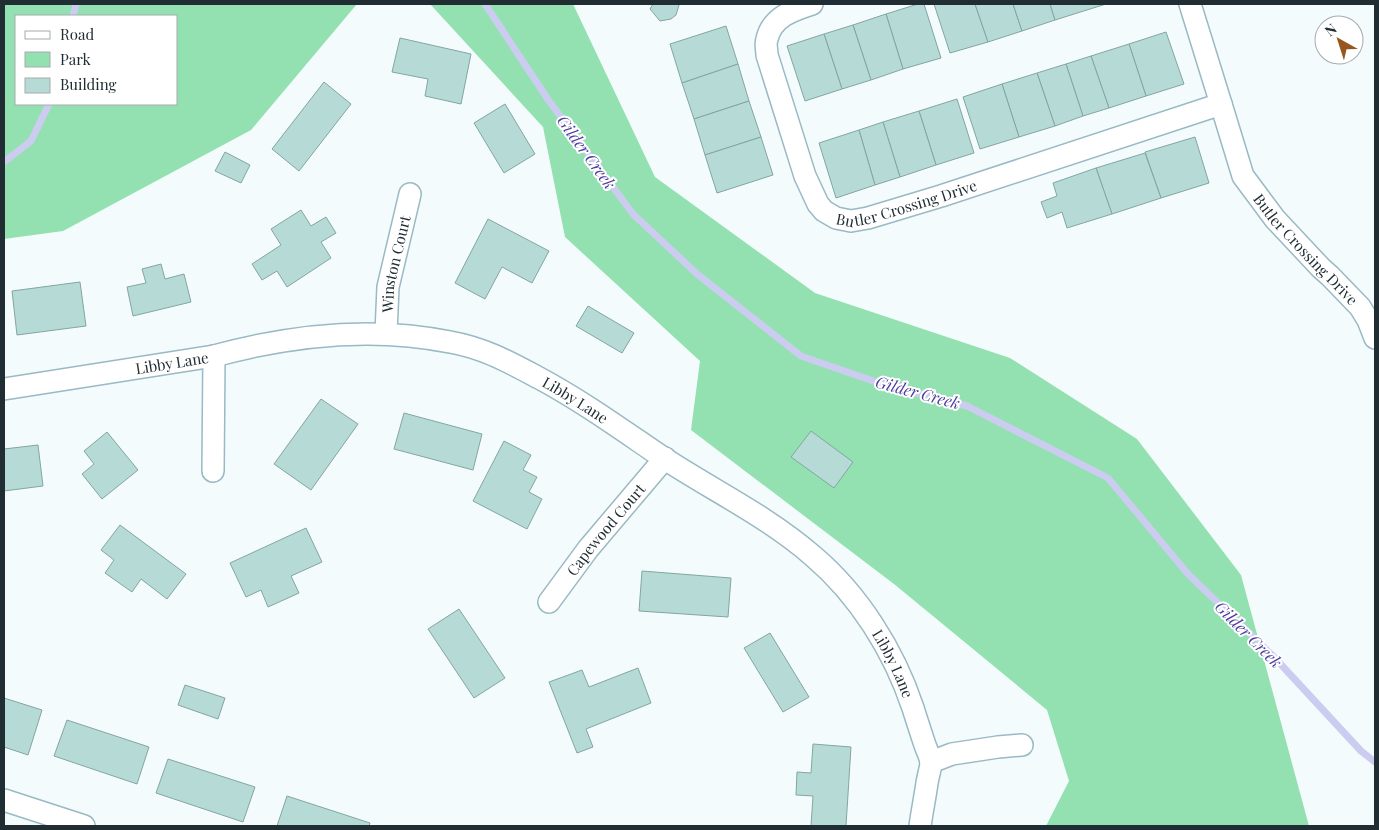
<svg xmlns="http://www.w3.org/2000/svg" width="1379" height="830" viewBox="0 0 1379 830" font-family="'Playfair Display',serif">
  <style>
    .green { fill: #93e1b0; fill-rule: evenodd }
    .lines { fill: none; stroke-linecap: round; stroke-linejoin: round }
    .stream { stroke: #ccccf0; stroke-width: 7 }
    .building { fill: #b6dad6; stroke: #83a6a2 }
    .street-casing { stroke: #99b9c5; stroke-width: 24 }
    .street { stroke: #fff; stroke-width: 21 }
    .labels { text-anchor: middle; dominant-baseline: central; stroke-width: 4; stroke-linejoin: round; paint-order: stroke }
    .street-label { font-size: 15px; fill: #202d32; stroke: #fff }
    .water-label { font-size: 16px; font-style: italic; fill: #4c3a9f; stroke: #fff }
  </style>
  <rect width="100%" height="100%" fill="#f4fbfd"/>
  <g class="green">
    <path d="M4,4H357L251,130L63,231L4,239ZM16,16H176V104H16Z"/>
    <polygon points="430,4 573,4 655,177 815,293 1010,358 1137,439 1241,575 1309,826 1046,826 1069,781 1047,710 894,584 691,430 700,361 565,237 543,127"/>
  </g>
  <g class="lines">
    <g class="stream">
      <polyline points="485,4 549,101 633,214 697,274 801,356 882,384 967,406 1108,478 1188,574 1274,657 1361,751 1375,762"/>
      <polyline points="73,16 76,4"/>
      <polyline points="4,162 31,141 49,104"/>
    </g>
  </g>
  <g class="building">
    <polygon points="653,4 678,4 679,5 676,15 671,19 660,21 650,9"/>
    <polygon points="918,4 924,4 941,58 903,69 886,14"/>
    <polygon points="934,4 975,4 988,42 950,53"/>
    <polygon points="975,4 1013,4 1022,31 988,42"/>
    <polygon points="1013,4 1050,4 1055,20 1022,31"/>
    <polygon points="1050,4 1106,4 1055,20"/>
    <polygon points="886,14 903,69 871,80 853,25"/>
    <polygon points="853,25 871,80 842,89 824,34"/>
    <polygon points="726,26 738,64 682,83 670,44"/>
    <polygon points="1166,32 1184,84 1146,96 1129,44"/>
    <polygon points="824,34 842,89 805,101 787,46"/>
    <polygon points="400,38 471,54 461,104 425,96 428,79 392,72"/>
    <polygon points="1129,44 1146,96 1109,108 1091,56"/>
    <polygon points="1091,56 1109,108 1083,116 1066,64"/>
    <polygon points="738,64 749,101 694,119 682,83"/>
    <polygon points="1066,64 1083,116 1055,126 1037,73"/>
    <polygon points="1037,73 1055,126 1019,137 1002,84"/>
    <polygon points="324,82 351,104 299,171 272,149"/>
    <polygon points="1002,84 1019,137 980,149 963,97"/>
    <polygon points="957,99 974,153 936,165 919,111"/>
    <polygon points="749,101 761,137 705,155 694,119"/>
    <polygon points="505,104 535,154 504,173 474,123"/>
    <polygon points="919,111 936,165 900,177 883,122"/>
    <polygon points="883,122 900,177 875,185 859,130"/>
    <polygon points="859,130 875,185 836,198 819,143"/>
    <polygon points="761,137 773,175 717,193 705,155"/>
    <polygon points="1195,137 1209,183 1161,198 1145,152"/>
    <polygon points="225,152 250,165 241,183 215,171"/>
    <polygon points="1145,153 1161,198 1112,214 1096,168"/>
    <polygon points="1096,168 1112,214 1067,228 1062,212 1047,218 1041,202 1057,196 1053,183"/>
    <polygon points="301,210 311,226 326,217 336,233 321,242 331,258 287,287 277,271 262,280 252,264 281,245 271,229"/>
    <polygon points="488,219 549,251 532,283 502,267 485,299 455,283"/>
    <polygon points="161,264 165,279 184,274 191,302 133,316 127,287 146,283 142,269"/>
    <polygon points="80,282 86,326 17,335 12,291"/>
    <polygon points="588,306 634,333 622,353 576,326"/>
    <polygon points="321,399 358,424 311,490 274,464"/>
    <polygon points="404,413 482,434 473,470 394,449"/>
    <polygon points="811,431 853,462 834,488 791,457"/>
    <polygon points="107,432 138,470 102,499 82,474 94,464 84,451"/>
    <polygon points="504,441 531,455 523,470 537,477 529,492 542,499 527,529 473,501"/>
    <polygon points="38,445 43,486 4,491 4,449"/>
    <polygon points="120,525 186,574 167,599 141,579 132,592 105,573 114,560 101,550"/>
    <polygon points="306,528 322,562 291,576 299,593 268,607 261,590 246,597 230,563"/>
    <polygon points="642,571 731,578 728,617 639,611"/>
    <polygon points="459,609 505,678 474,698 428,629"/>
    <polygon points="770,633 809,697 783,712 744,648"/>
    <polygon points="638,668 651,703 586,729 593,747 577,753 549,682 582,670 589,687"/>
    <polygon points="185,685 225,698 218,719 178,705"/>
    <polygon points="4,698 42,710 28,755 4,747"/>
    <polygon points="67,720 149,747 137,784 54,756"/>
    <polygon points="813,744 851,747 846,826 811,826 813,796 796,795 797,772 811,773"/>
    <polygon points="168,759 255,787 243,822 156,793"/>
    <polygon points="287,796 370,823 369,826 277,826"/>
  </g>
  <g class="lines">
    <defs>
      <g id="street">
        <path id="s1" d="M812,4C793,10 772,17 767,39C765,44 767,50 767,55L805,176L818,204L824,211L836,218L851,221L868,218L941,196L1221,104L1190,4"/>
        <path id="s2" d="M1221,104L1243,176L1275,219L1321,268L1330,276L1360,307L1368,320L1375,338"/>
        <path id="s3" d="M386,333L388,287L410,194"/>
        <path id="s4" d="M4,389L214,356C291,335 371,326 450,342C484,348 509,362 539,378C582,401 622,430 662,457C712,490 767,516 813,556C859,595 894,651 913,708C917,721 921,733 925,745C927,751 931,758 931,764C930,770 928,777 927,783C925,797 922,812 920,826"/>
        <polyline points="213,471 214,356"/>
        <path id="s5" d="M549,602L588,549L665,458"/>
        <polyline points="931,762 952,754 998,747 1022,745"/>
        <polyline points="4,800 84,826"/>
      </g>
    </defs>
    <use href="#street" class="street-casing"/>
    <use href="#street" class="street"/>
  </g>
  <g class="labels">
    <g class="street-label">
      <text stroke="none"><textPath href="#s1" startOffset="330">Butler Crossing Drive</textPath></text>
      <text stroke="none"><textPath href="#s2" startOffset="172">Butler Crossing Drive</textPath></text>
      <text stroke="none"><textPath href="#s3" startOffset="70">Winston Court</textPath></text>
      <text stroke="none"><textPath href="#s4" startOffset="170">Libby Lane</textPath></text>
      <text stroke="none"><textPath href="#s4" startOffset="590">Libby Lane</textPath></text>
      <text stroke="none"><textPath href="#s5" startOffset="92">Capewood Court</textPath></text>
      <text stroke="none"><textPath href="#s4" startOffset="1010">Libby Lane</textPath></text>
    </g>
    <g class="water-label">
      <text transform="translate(587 152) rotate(54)">Gilder Creek</text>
      <text transform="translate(918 392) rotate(15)">Gilder Creek</text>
      <text transform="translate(1249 634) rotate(45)">Gilder Creek</text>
    </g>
  </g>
  <rect width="1379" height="830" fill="none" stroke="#202d32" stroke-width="10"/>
  <rect x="15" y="15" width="162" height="90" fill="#ffffff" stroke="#a6abad"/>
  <rect x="25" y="31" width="25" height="8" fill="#ffffff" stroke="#a6abad"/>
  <text x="60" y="40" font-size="15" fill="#202d32">Road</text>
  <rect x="25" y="52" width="25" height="15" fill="#93e1b0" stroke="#a6abad"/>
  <text x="60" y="65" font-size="15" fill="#202d32">Park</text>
  <rect x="25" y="78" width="25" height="15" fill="#b6dad6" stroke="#a6abad"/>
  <text x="60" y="90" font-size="15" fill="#202d32">Building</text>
  <g transform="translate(1339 40) rotate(321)"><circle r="24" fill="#ffffff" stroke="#a6abad"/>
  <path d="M0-4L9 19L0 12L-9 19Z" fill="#96571e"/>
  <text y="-8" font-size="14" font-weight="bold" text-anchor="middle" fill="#202d32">N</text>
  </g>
</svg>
